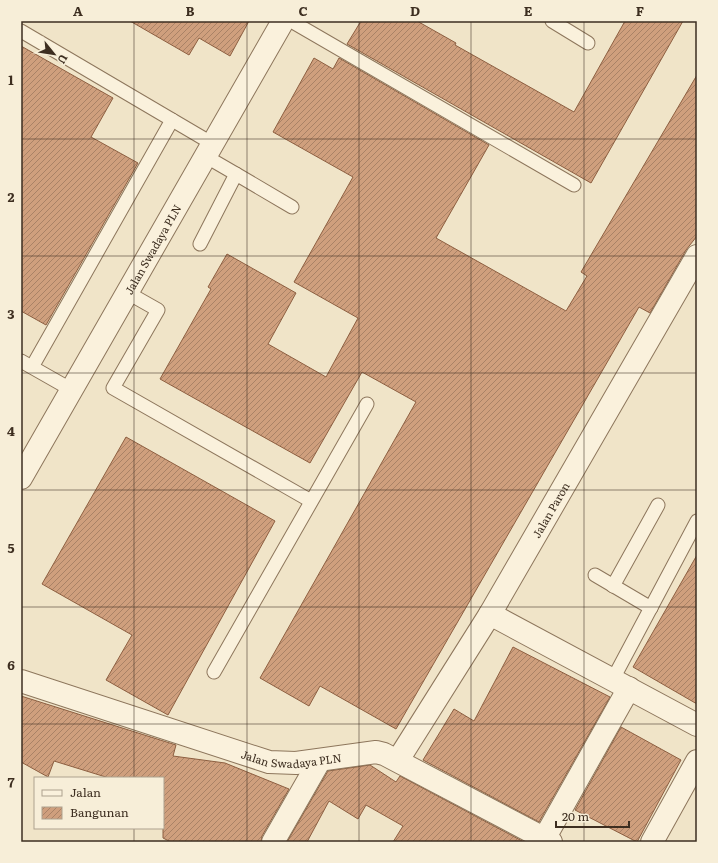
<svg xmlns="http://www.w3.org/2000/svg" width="718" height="863" viewBox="0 0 718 863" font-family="Literata,serif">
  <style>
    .building { fill: url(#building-hatch); stroke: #8d5f41 }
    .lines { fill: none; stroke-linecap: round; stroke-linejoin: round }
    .lane-casing { stroke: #8d765c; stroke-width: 15 }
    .street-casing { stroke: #8d765c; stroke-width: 24 }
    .lane { stroke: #faf1dc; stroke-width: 13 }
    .street { stroke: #faf1dc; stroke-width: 22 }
    .grid { fill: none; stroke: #3d2e20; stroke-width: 1; stroke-opacity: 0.55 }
    .labels { text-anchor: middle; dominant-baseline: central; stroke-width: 3; stroke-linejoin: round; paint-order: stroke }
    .street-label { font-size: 11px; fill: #3d2e20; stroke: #f7eed8 }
    .neatline { fill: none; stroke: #3d2e20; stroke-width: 1.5 }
    .grid-label { font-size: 13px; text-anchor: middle; font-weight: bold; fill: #3d2e20 }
  </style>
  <defs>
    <pattern id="building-hatch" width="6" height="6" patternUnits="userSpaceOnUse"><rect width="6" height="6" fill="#cf9f7d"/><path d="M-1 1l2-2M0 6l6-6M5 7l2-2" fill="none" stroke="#a98266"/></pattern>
  </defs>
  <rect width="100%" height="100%" fill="#f0e4c8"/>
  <g class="building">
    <polygon points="130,21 249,21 230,56 199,38 189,55"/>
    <polygon points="361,21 417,21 456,43 455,45 574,112 625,21 683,21 591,183 347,44"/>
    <polygon points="21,46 113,98 91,137 138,163 46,325 21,311"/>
    <polygon points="314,58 333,69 339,58 489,145 436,238 566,311 587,276 581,272 697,75 697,236 686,250 650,313 639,307 396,729 320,686 309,706 260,678 416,402 362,372 310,463 160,379 211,289 208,287 227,254 296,293 268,344 326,377 358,318 294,282 353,177 273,132"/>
    <polygon points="126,437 275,521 168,715 106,680 132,635 42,584"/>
    <polygon points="697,555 697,704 633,667"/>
    <polygon points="513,647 610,697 539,822 423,760 454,709 474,721"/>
    <polygon points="21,696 176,745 173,756 225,763 289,789 262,836 261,842 171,842 163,838 163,778 109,778 54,761 48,777 21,762"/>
    <polygon points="621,727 681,760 637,842 575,810"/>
    <polygon points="370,765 396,782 400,776 524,842 393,842 403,826 366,805 358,819 329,801 307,842 287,842 328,771"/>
  </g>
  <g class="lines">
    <defs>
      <g id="lane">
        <polyline points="291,21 574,185"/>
        <polyline points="552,21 588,43"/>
        <polyline points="21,31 213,144"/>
        <polyline points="205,156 236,174"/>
        <polyline points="200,244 236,174 292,207"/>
        <polyline points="128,293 158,310 113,388 311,501"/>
        <polyline points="21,361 72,390"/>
        <polyline points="32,367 172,120"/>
        <polyline points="595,575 651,608"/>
        <polyline points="613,586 658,505"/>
        <polyline points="214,672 367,404"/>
        <polyline points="613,679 697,521"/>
      </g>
      <g id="street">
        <path id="s1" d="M21,478L283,21"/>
        <polyline points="490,614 697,725"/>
        <path id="s2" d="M21,681L269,762L296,763L376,752L384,754L551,842"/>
        <path id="s3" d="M398,760L490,614L697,256"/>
        <polyline points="544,839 629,688"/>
        <polyline points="273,842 320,760"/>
        <polyline points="652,842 697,761"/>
      </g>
    </defs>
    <use href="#lane" class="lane-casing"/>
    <use href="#street" class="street-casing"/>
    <use href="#lane" class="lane"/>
    <use href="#street" class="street"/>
  </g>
  <path class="grid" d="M134,21V778M247,21V842M359,21V842M471,21V842M584,21V842M21,139H697M21,256H697M21,373H697M21,490H697M21,607H697M21,724H697M134,828V842"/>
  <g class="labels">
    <g class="street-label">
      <text stroke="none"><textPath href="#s1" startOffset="264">Jalan Swadaya PLN</textPath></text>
      <text stroke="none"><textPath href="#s3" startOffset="293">Jalan Paron</textPath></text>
      <text stroke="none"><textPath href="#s2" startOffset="283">Jalan Swadaya PLN</textPath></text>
    </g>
  </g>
  <rect width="718" height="863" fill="none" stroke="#f7eed8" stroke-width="44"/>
  <rect x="34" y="777" width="130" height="52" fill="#f7eed8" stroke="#ada18e"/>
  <rect x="42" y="790" width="20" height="6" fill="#faf1dc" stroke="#ada18e"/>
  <text x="70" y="797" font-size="12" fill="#3d2e20">Jalan</text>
  <rect x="42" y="807" width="20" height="12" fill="url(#building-hatch)" stroke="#ada18e"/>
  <text x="70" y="817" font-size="12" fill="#3d2e20">Bangunan</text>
  <g transform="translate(54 54) rotate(120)" stroke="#f7eed8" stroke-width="3" paint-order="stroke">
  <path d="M0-3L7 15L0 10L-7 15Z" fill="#3d2e20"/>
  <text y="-6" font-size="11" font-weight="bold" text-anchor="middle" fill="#3d2e20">U</text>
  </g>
  <path d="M556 821v6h73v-6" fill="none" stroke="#3d2e20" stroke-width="2"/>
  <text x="562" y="821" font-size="12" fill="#3d2e20" stroke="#f7eed8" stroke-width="3" paint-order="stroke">20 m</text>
  <rect x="22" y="22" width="674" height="819" class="neatline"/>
  <g class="grid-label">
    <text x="78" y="16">A</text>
    <text x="190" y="16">B</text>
    <text x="303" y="16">C</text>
    <text x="415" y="16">D</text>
    <text x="528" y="16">E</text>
    <text x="640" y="16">F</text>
    <text x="11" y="85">1</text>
    <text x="11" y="202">2</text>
    <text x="11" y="319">3</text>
    <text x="11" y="436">4</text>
    <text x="11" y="553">5</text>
    <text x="11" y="670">6</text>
    <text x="11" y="787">7</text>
  </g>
</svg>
